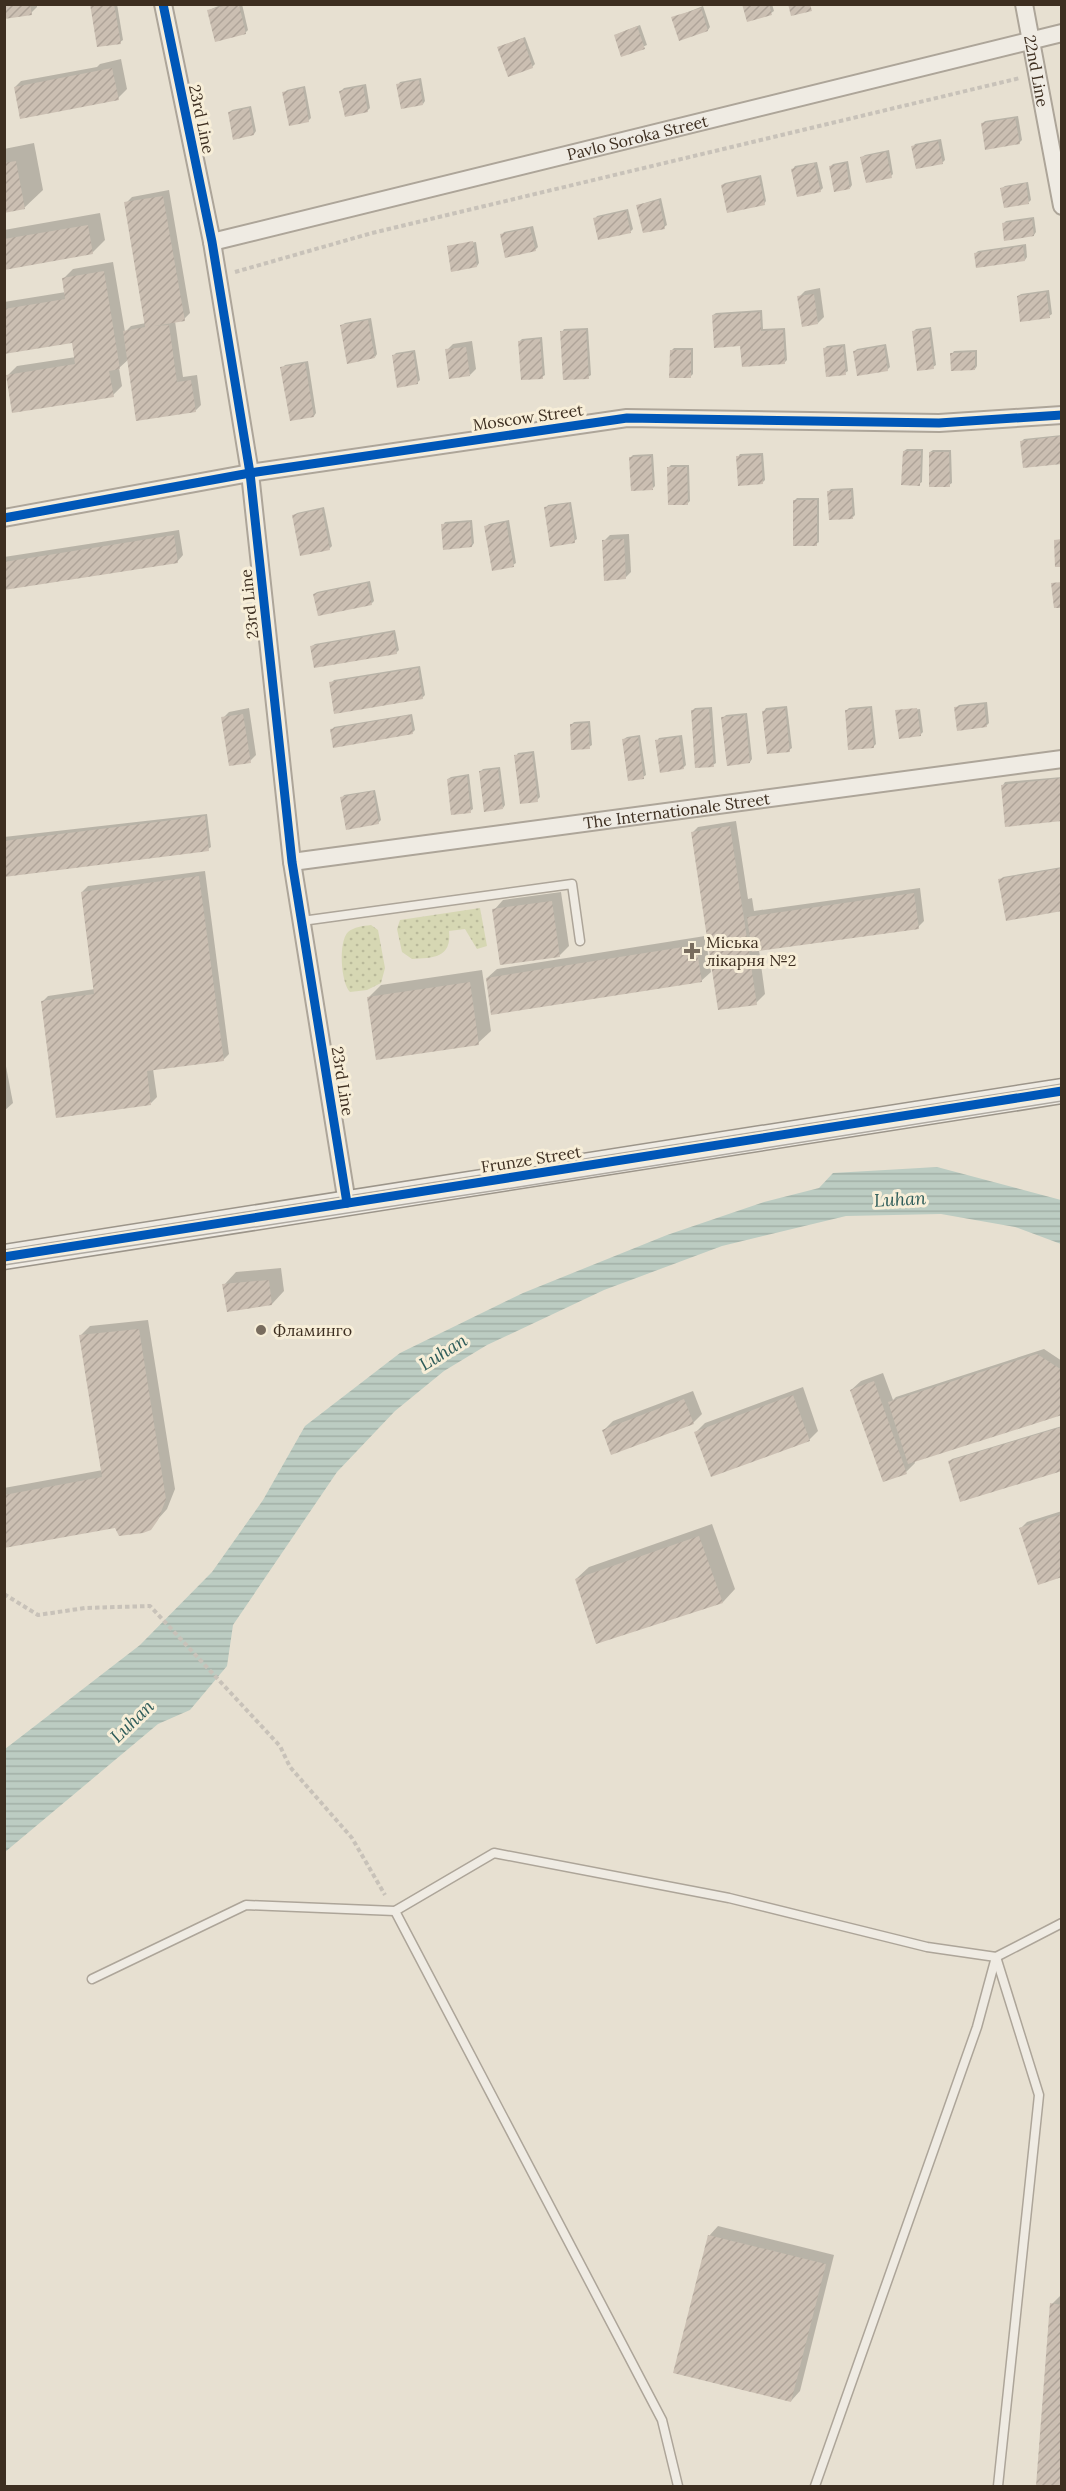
<svg xmlns="http://www.w3.org/2000/svg" width="1066" height="2491" viewBox="0 0 1066 2491" font-family="Lora,serif">
  <style>
    .green { fill: url(#green-dots) }
    .water { fill: url(#water-rules) }
    .shadow { fill: #0003 }
    .building { fill: url(#building-hatch) }
    .lines { fill: none; stroke-linecap: round; stroke-linejoin: round }
    .lane-casing { stroke: #ada599; stroke-width: 11 }
    .street-casing { stroke: #ada599; stroke-width: 20 }
    .secondary-casing { stroke: #9c958a; stroke-width: 27 }
    .path { stroke: #c8c2b9; stroke-width: 4; stroke-dasharray: 4.5 3; stroke-linecap: butt }
    .lane { stroke: #efebe3; stroke-width: 8 }
    .street { stroke: #efebe3; stroke-width: 16 }
    .secondary { stroke: #efebe3; stroke-width: 24 }
    .tram { stroke: #afaaa2; stroke-width: 1.5 }
    .cycleway-casing { stroke: #f7eed8; stroke-width: 13 }
    .cycleway { stroke: #0057b8; stroke-width: 9 }
    .poi-dot { fill: #786c5e; stroke: #f7eed8; stroke-width: 2 }
    .labels { text-anchor: middle; dominant-baseline: central; stroke-width: 6; stroke-linejoin: round; paint-order: stroke }
    .street-label { font-size: 16px; fill: #3d2e20; stroke: #f7eed8 }
    .poi-label { font-size: 16px; fill: #3d2e20; stroke: #f7eed8; text-anchor: start }
    .water-label { font-size: 18px; font-style: italic; fill: #2f5d5a; stroke: #f7eed8 }
  </style>
  <defs>
    <pattern id="green-dots" width="8" height="8" patternUnits="userSpaceOnUse" patternTransform="scale(1.5)"><rect width="8" height="8" fill="#d6d7b3"/><path d="M2 2h.1M6 6h.1" fill="none" stroke="#b9b99a" stroke-width="1.8" stroke-linecap="round"/></pattern>
    <pattern id="water-rules" width="6" height="5" patternUnits="userSpaceOnUse" patternTransform="scale(1.5)"><rect width="6" height="5" fill="#bcccc2"/><path d="M0 2.5h6" fill="none" stroke="#a2b0a6"/></pattern>
    <pattern id="building-hatch" width="6" height="6" patternUnits="userSpaceOnUse" patternTransform="scale(1.5)"><rect width="6" height="6" fill="#cbbfb2"/><path d="M-1 1l2-2M0 6l6-6M5 7l2-2" fill="none" stroke="#afa499"/></pattern>
  </defs>
  <rect width="100%" height="100%" fill="#e7e0d1"/>
  <g class="green">
    <path d="M480,908L487,946L477,949L465,929L449,931C452,958 433,958 412,959L402,952L397,929L400,920Z"/>
    <path d="M371,925L378,930L385,968L381,983L367,990L350,992C341,983 338,942 348,932C354,927 363,926 371,925Z"/>
  </g>
  <polygon class="water" points="937,1167 1061,1200 1061,1244 1015,1227 941,1214 846,1216 722,1246 604,1290 487,1345 444,1371 395,1411 337,1472 233,1625 227,1666 190,1710 158,1724 5,1852 5,1749 140,1645 212,1572 263,1500 305,1426 400,1353 523,1293 667,1235 764,1202 819,1188 833,1173"/>
  <g class="shadow">
    <polygon points="4,4 37,4 37,7 31,13"/>
    <polygon points="92,4 117,4 123,40 120,42"/>
    <polygon points="223,4 242,4 248,30 245,33 209,10"/>
    <polygon points="744,4 772,4 774,11 771,13"/>
    <polygon points="703,6 710,27 708,30 673,18"/>
    <polygon points="640,25 647,45 622,55 615,35"/>
    <polygon points="525,37 535,64 532,67 499,47"/>
    <polygon points="121,59 127,89 118,98 15,87 21,81 97,67 100,64"/>
    <polygon points="421,78 425,101 423,104 398,85 400,82"/>
    <polygon points="366,84 370,108 367,111 341,91 344,88"/>
    <polygon points="305,86 311,118 308,121 284,93 287,90"/>
    <polygon points="251,106 256,131 254,134 229,113 232,110"/>
    <polygon points="1018,116 1022,140 1019,143 982,124 985,121"/>
    <polygon points="941,139 945,160 942,163 913,147 915,144"/>
    <polygon points="34,143 43,190 24,208 4,212 4,149"/>
    <polygon points="889,150 893,174 891,176 862,157 865,155"/>
    <polygon points="848,161 852,185 850,188 831,166 833,164"/>
    <polygon points="817,162 823,188 820,191 793,169 795,166"/>
    <polygon points="761,175 766,201 764,204 722,185 725,183"/>
    <polygon points="1028,182 1031,200 1029,202 1002,188 1005,186"/>
    <polygon points="169,190 190,313 184,319 175,321 183,377 197,375 201,405 195,411 129,359 119,368 122,386 113,395 7,376 17,366 76,357 73,341 4,352 4,302 66,292 64,278 73,269 113,262 125,332 131,326 146,323 126,203 132,197"/>
    <polygon points="661,198 667,225 664,227 638,205"/>
    <polygon points="628,209 633,229 630,232 595,219 597,216"/>
    <polygon points="100,213 105,240 92,253 4,268 4,230"/>
    <polygon points="1034,217 1036,232 1034,235 1003,224 1006,221"/>
    <polygon points="533,226 538,247 535,250 502,235 504,232"/>
    <polygon points="476,242 479,263 477,266 448,246"/>
    <polygon points="1026,244 1027,257 1025,260 976,253 978,251"/>
    <polygon points="820,288 824,317 818,323 799,297 805,291"/>
    <polygon points="1049,290 1052,314 1049,316 1018,296 1021,294"/>
    <polygon points="762,310 763,329 785,328 787,360 784,363 741,344 713,315 716,313"/>
    <polygon points="371,318 377,354 375,357 342,325 345,323"/>
    <polygon points="931,327 936,365 933,367 914,331 916,329"/>
    <polygon points="588,328 591,375 588,377 562,332 564,329"/>
    <polygon points="542,337 545,375 542,377 520,341 522,339"/>
    <polygon points="472,341 476,369 470,375 447,350 453,344"/>
    <polygon points="845,344 848,371 845,373 824,349 827,346"/>
    <polygon points="886,344 890,367 887,370 855,351 857,349"/>
    <polygon points="674,348 693,348 693,374 690,377 671,351"/>
    <polygon points="415,350 420,380 417,383 393,356 396,353"/>
    <polygon points="977,350 977,366 975,369 952,354 954,351"/>
    <polygon points="308,361 316,413 314,416 282,368 285,365"/>
    <polygon points="1062,435 1062,462 1022,441 1024,439"/>
    <polygon points="907,449 923,449 922,482 919,484 904,451"/>
    <polygon points="933,450 951,450 952,483 949,485 930,452"/>
    <polygon points="763,453 765,480 762,483 738,457 740,454"/>
    <polygon points="653,454 655,486 653,488 630,458 633,455"/>
    <polygon points="671,465 689,465 690,501 688,503 668,468"/>
    <polygon points="853,488 855,515 853,517 828,492 831,489"/>
    <polygon points="797,498 819,498 819,542 816,544 794,501"/>
    <polygon points="571,502 577,539 574,541 546,508 548,505"/>
    <polygon points="324,507 332,546 329,549 294,515 297,513"/>
    <polygon points="472,520 474,543 472,546 443,525 445,522"/>
    <polygon points="509,520 516,563 513,565 486,526 489,524"/>
    <polygon points="179,530 183,555 177,562 4,588 4,557"/>
    <polygon points="629,534 631,572 625,578 604,541 610,535"/>
    <polygon points="370,581 374,601 371,604 314,594 317,592"/>
    <polygon points="395,630 399,650 396,653 312,646 315,644"/>
    <polygon points="420,666 425,695 422,698 331,683 334,680"/>
    <polygon points="987,702 989,723 986,726 956,708 959,705"/>
    <polygon points="787,706 792,748 789,750 764,711 766,708"/>
    <polygon points="872,706 876,744 873,747 846,711 849,708"/>
    <polygon points="712,707 716,763 713,765 692,711 695,708"/>
    <polygon points="249,708 256,755 250,761 223,718 229,712"/>
    <polygon points="920,709 923,732 920,735 898,712"/>
    <polygon points="747,713 752,759 750,762 723,718 726,715"/>
    <polygon points="412,714 415,730 412,733 332,730 334,727"/>
    <polygon points="590,721 592,745 589,747 571,725 574,722"/>
    <polygon points="640,735 646,775 643,777 624,739 627,737"/>
    <polygon points="682,735 686,765 683,768 657,741 659,738"/>
    <polygon points="534,751 540,797 537,800 516,756 518,753"/>
    <polygon points="500,767 505,805 503,808 480,772 483,769"/>
    <polygon points="469,774 473,809 470,811 448,779 451,777"/>
    <polygon points="1062,777 1062,820 1003,785 1005,782"/>
    <polygon points="375,790 381,820 378,823 342,798 344,795"/>
    <polygon points="207,814 211,847 208,849 4,875 4,837"/>
    <polygon points="736,821 748,899 752,898 754,911 920,888 924,921 918,927 759,950 765,994 756,1003 692,833 698,827"/>
    <polygon points="1062,867 1062,910 1000,880 1003,877"/>
    <polygon points="205,871 229,1054 223,1060 153,1069 157,1097 151,1103 42,1002 48,996 95,989 82,892 88,886"/>
    <polygon points="561,892 569,946 559,956 494,910 503,900"/>
    <polygon points="705,936 711,972 701,981 487,978 497,969"/>
    <polygon points="482,970 491,1031 478,1043 369,997 381,985"/>
    <polygon points="4,1056 13,1103 4,1111"/>
    <polygon points="281,1268 284,1291 272,1304 224,1285 236,1272"/>
    <polygon points="148,1320 175,1489 167,1509 150,1528 116,1526 4,1547 4,1488 103,1470 81,1335 90,1326"/>
    <polygon points="1044,1349 1062,1361 1062,1413 914,1460 915,1463 906,1472 851,1390 861,1381 883,1373 893,1400 896,1397"/>
    <polygon points="803,1387 818,1431 809,1440 696,1432 705,1423"/>
    <polygon points="693,1391 702,1414 693,1423 604,1430 613,1421"/>
    <polygon points="1062,1426 1062,1470 950,1461 952,1459"/>
    <polygon points="1062,1511 1062,1575 1021,1528 1027,1522"/>
    <polygon points="712,1524 735,1589 723,1602 597,1642 576,1579 589,1567"/>
    <polygon points="718,2226 834,2255 800,2391 791,2401 709,2236"/>
    <polygon points="1062,2294 1062,2486 1037,2486 1052,2304"/>
  </g>
  <g class="building">
    <polygon points="4,4 30,4 32,15 4,19"/>
    <polygon points="90,4 114,4 121,44 97,47"/>
    <polygon points="742,4 769,4 772,15 747,22"/>
    <polygon points="788,4 810,4 812,11 791,16"/>
    <polygon points="228,5 239,5 246,34 215,42 207,10"/>
    <polygon points="701,8 708,31 679,41 671,17"/>
    <polygon points="637,26 645,49 621,57 614,35"/>
    <polygon points="523,38 533,68 508,77 497,47"/>
    <polygon points="112,68 119,100 20,119 14,87"/>
    <polygon points="419,80 423,105 401,109 396,84"/>
    <polygon points="363,86 368,112 345,117 339,91"/>
    <polygon points="303,88 309,122 289,126 282,92"/>
    <polygon points="249,108 254,135 233,140 228,112"/>
    <polygon points="1015,118 1020,144 985,150 981,123"/>
    <polygon points="938,141 943,164 916,169 911,146"/>
    <polygon points="886,152 892,178 866,183 860,157"/>
    <polygon points="16,161 25,209 4,213 4,163"/>
    <polygon points="814,163 821,192 797,197 791,169"/>
    <polygon points="846,163 850,189 834,192 829,166"/>
    <polygon points="759,177 765,205 727,213 721,185"/>
    <polygon points="1026,183 1029,204 1004,208 1000,188"/>
    <polygon points="163,196 185,321 154,326 169,325 177,382 191,380 196,412 136,421 123,331 145,327 124,202"/>
    <polygon points="659,200 665,229 643,233 636,205"/>
    <polygon points="626,211 631,233 598,240 593,218"/>
    <polygon points="1032,219 1034,236 1004,241 1002,223"/>
    <polygon points="88,225 93,254 4,270 4,239"/>
    <polygon points="530,228 536,251 505,258 500,234"/>
    <polygon points="473,241 477,267 451,272 447,246"/>
    <polygon points="1023,246 1025,261 976,268 974,253"/>
    <polygon points="104,271 120,369 109,371 114,397 12,413 6,375 75,364 72,343 4,354 4,309 65,299 62,278"/>
    <polygon points="1046,292 1050,318 1020,322 1017,296"/>
    <polygon points="814,294 818,324 802,327 797,296"/>
    <polygon points="760,312 761,331 783,330 785,364 742,367 740,346 714,348 712,315"/>
    <polygon points="368,320 375,358 347,364 340,325"/>
    <polygon points="929,329 934,369 917,371 912,331"/>
    <polygon points="586,330 589,379 563,380 560,331"/>
    <polygon points="540,339 543,379 521,380 518,341"/>
    <polygon points="843,346 846,375 826,377 823,348"/>
    <polygon points="884,346 888,371 857,376 853,351"/>
    <polygon points="466,347 470,376 449,379 445,349"/>
    <polygon points="670,350 691,350 691,378 669,378"/>
    <polygon points="413,352 418,384 397,388 392,355"/>
    <polygon points="975,352 975,370 951,371 950,353"/>
    <polygon points="305,363 314,417 290,421 280,367"/>
    <polygon points="1062,436 1062,464 1023,468 1020,441"/>
    <polygon points="903,451 921,451 920,486 901,485"/>
    <polygon points="929,452 949,452 950,487 929,487"/>
    <polygon points="761,455 763,484 738,486 736,456"/>
    <polygon points="651,456 653,490 631,491 629,457"/>
    <polygon points="667,467 687,467 688,505 668,505"/>
    <polygon points="851,490 853,519 829,520 827,491"/>
    <rect x="793" y="500" width="24" height="46"/>
    <polygon points="569,503 575,543 550,547 544,507"/>
    <polygon points="322,509 330,550 300,556 292,515"/>
    <polygon points="470,522 472,547 443,550 441,524"/>
    <polygon points="506,522 514,567 492,571 484,526"/>
    <polygon points="174,535 178,563 4,590 4,562"/>
    <polygon points="624,539 626,579 604,581 602,540"/>
    <polygon points="1062,539 1062,567 1055,567 1054,540"/>
    <polygon points="1062,582 1062,608 1054,608 1051,583"/>
    <polygon points="367,583 372,605 318,616 313,594"/>
    <polygon points="393,632 397,654 314,668 310,646"/>
    <polygon points="418,668 423,699 334,714 329,682"/>
    <polygon points="984,704 987,727 957,731 954,707"/>
    <polygon points="785,708 790,752 767,754 762,711"/>
    <polygon points="870,708 874,748 848,750 845,710"/>
    <polygon points="917,708 921,736 899,739 895,710"/>
    <polygon points="709,709 714,767 695,768 691,710"/>
    <polygon points="243,714 251,763 229,766 221,717"/>
    <polygon points="410,715 413,734 333,748 330,729"/>
    <polygon points="745,715 750,763 727,766 721,717"/>
    <polygon points="588,723 590,749 571,750 570,724"/>
    <polygon points="638,737 644,779 628,781 622,739"/>
    <polygon points="679,737 684,769 660,773 655,740"/>
    <polygon points="532,753 538,802 520,804 514,755"/>
    <polygon points="498,769 503,809 484,812 479,771"/>
    <polygon points="467,776 471,813 451,815 447,779"/>
    <polygon points="1062,778 1062,821 1005,827 1001,785"/>
    <polygon points="373,791 379,824 346,830 340,797"/>
    <polygon points="205,816 209,851 4,877 4,841"/>
    <polygon points="730,826 757,1005 718,1010 691,832"/>
    <polygon points="1062,868 1062,911 1006,921 998,879"/>
    <polygon points="199,876 224,1061 147,1071 151,1105 56,1118 41,1001 94,994 81,892"/>
    <polygon points="914,893 919,929 752,952 747,917"/>
    <polygon points="552,901 560,957 500,965 492,909"/>
    <polygon points="696,945 702,982 491,1015 486,978"/>
    <polygon points="470,982 479,1045 376,1060 367,997"/>
    <polygon points="269,1280 272,1305 227,1312 222,1284"/>
    <polygon points="139,1329 166,1499 158,1520 151,1530 143,1533 119,1536 115,1528 4,1548 4,1495 102,1477 79,1335"/>
    <polygon points="1037,1354 1062,1370 1062,1415 908,1464 888,1402"/>
    <polygon points="874,1381 907,1474 883,1482 850,1390"/>
    <polygon points="793,1395 810,1441 711,1477 694,1432"/>
    <polygon points="684,1399 694,1424 611,1455 602,1430"/>
    <polygon points="1062,1427 1062,1471 960,1502 948,1461"/>
    <polygon points="1062,1514 1062,1577 1038,1585 1019,1528"/>
    <polygon points="699,1536 723,1603 596,1644 575,1579"/>
    <polygon points="708,2235 826,2264 791,2402 673,2373"/>
    <polygon points="1050,2303 1062,2305 1062,2486 1036,2486"/>
  </g>
  <g class="lines">
    <defs>
      <g id="lane">
        <polyline points="302,921 572,884 580,941"/>
        <polyline points="395,1911 662,2420 678,2486"/>
        <polyline points="92,1979 246,1905 395,1911 494,1853 729,1898 927,1947 996,1957 1039,2095 998,2486"/>
        <polyline points="815,2486 977,2027 996,1957 1062,1923"/>
      </g>
      <g id="street">
        <polyline points="163,4 212,242 250,473 292,862 347,1203"/>
        <path id="s1" d="M1024,4L1062,206"/>
        <path id="s2" d="M212,242L1062,33"/>
        <polyline points="4,518 250,473 627,418 939,423 1062,415"/>
        <path id="s3" d="M292,862L1062,759"/>
      </g>
      <polyline id="secondary" points="4,1257 1062,1091"/>
    </defs>
    <use href="#lane" class="lane-casing"/>
    <use href="#street" class="street-casing"/>
    <use href="#secondary" class="secondary-casing"/>
    <g class="path">
      <polyline points="235,272 372,233 1020,78"/>
      <polyline points="4,1594 38,1615 85,1608 150,1606 280,1746 290,1767 352,1838 385,1895"/>
    </g>
    <use href="#lane" class="lane"/>
    <use href="#street" class="street"/>
    <use href="#secondary" class="secondary"/>
    <g class="tram">
      <polyline points="4,1250 1062,1084"/>
      <polyline points="4,1265 519,1187 1062,1101"/>
    </g>
    <defs>
      <g id="cycleway">
        <polyline points="163,4 212,242 250,473 292,862 347,1203"/>
        <polyline points="4,518 250,473 627,418 939,423 1062,415"/>
        <polyline points="4,1257 1062,1091"/>
      </g>
    </defs>
    <use href="#cycleway" class="cycleway-casing"/>
    <use href="#cycleway" class="cycleway"/>
  </g>
  <g class="poi-dot">
    <path d="M689 942h6v6h6v6h-6v6h-6v-6h-6v-6h6z"/>
    <circle cx="261" cy="1330" r="6"/>
  </g>
  <g class="labels">
    <g class="street-label">
      <text stroke="none"><textPath href="#s1" startOffset="68">22nd Line</textPath></text>
      <text transform="translate(202 119) rotate(78)">23rd Line</text>
      <text stroke="none"><textPath href="#s2" startOffset="438">Pavlo Soroka Street</textPath></text>
      <text transform="translate(528 417) rotate(-8)">Moscow Street</text>
      <text transform="translate(249 604) rotate(-96)">23rd Line</text>
      <text stroke="none"><textPath href="#s3" startOffset="388">The Internationale Street</textPath></text>
      <text transform="translate(343 1081) rotate(81)">23rd Line</text>
      <text transform="translate(531 1159) rotate(-9)">Frunze Street</text>
    </g>
    <g class="poi-label">
      <text x="706" y="942">Міська<tspan x="706" dy="18">лікарня №2</tspan></text>
      <text x="273" y="1330">Фламинго</text>
    </g>
    <g class="water-label">
      <text transform="translate(900 1199) rotate(-3)">Luhan</text>
      <text transform="translate(443 1352) rotate(-32)">Luhan</text>
      <text transform="translate(132 1721) rotate(-44)">Luhan</text>
    </g>
  </g>
  <rect width="1066" height="2491" fill="none" stroke="#3d2e20" stroke-width="12"/>
</svg>
